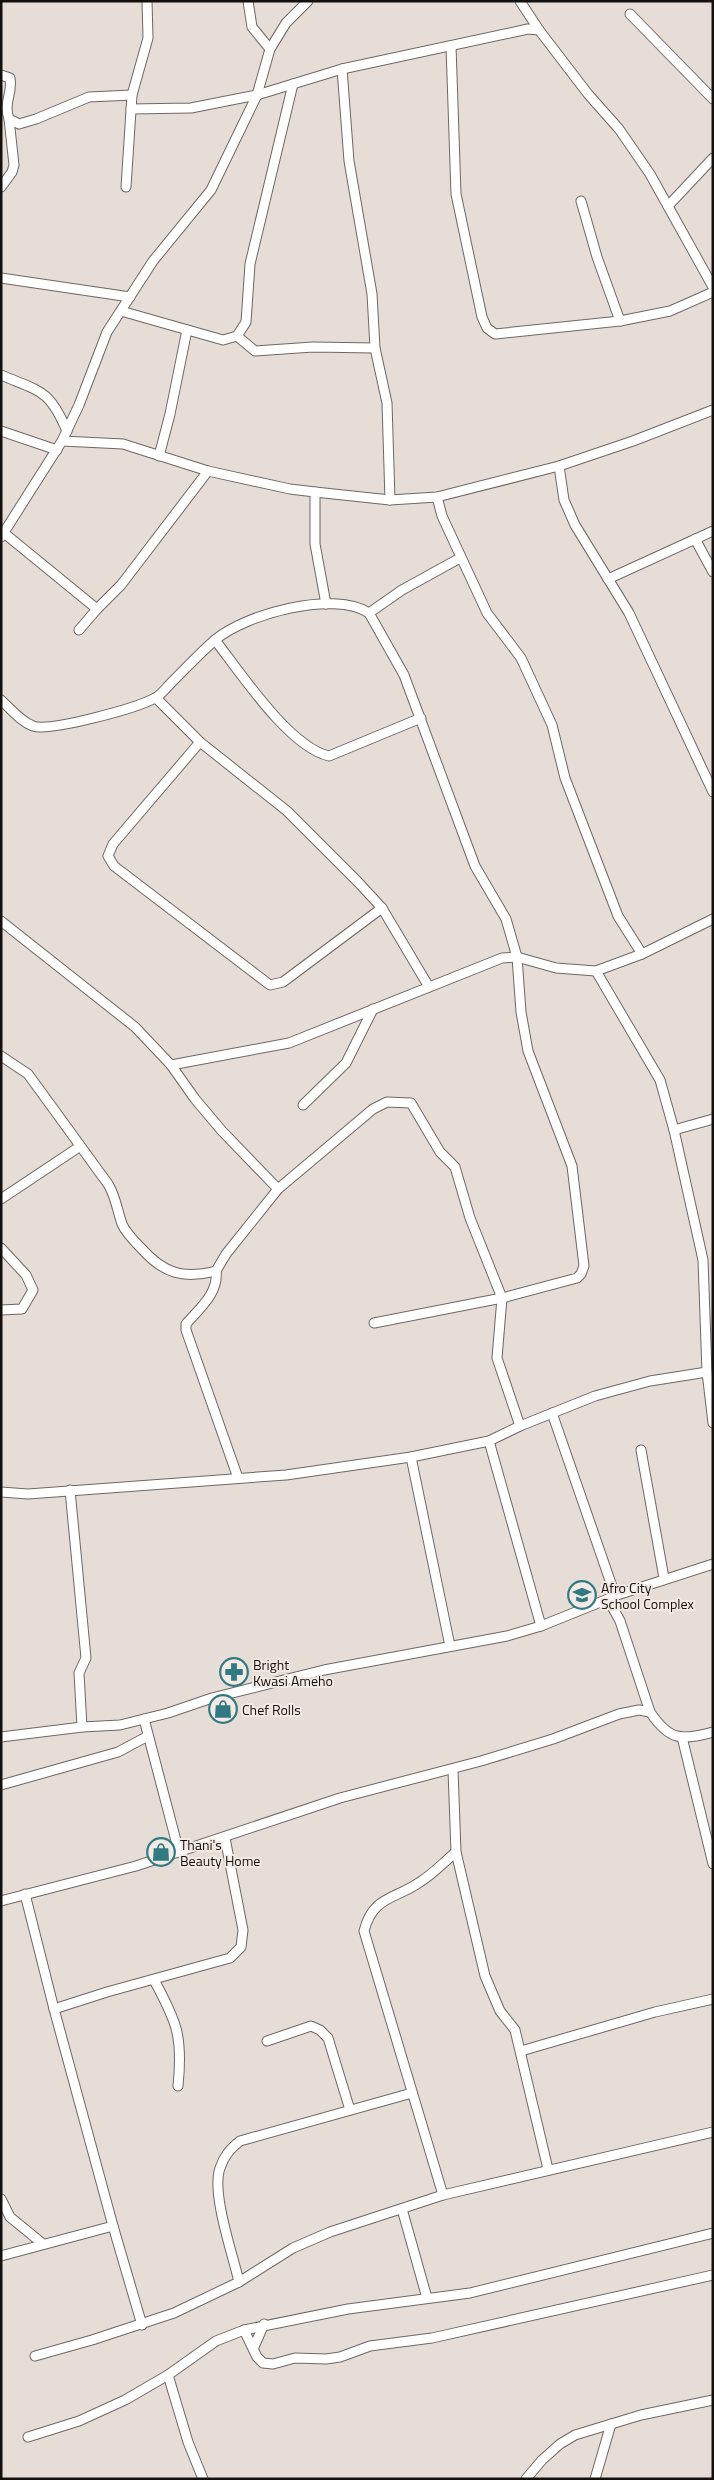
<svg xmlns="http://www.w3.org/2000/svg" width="714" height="2480" viewBox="0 0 714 2480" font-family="'Titillium Web',sans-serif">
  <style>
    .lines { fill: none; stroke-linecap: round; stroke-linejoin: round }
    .minor-casing { stroke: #706762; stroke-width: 11 }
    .minor { stroke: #fff; stroke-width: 9 }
    .labels { text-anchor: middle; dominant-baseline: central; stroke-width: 4; stroke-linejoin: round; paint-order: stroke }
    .poi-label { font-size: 14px; fill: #14100e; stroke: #f4eae4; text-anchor: start }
  </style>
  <rect width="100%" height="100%" fill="#e7ddd7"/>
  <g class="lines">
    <defs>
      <g id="minor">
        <polyline points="248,1 252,27 270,49"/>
        <polyline points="520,1 539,30 588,94 619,129 650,174 713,287"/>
        <polyline points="630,14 713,99"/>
        <polyline points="451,46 456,194 482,317 487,328 495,334 620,321 670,311 713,292"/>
        <polyline points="342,69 349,161 372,294 375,348 387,403 390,500"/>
        <path d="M1,75L10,78C13,94 3,102 9,119L19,124L36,119L89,97L132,95"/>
        <polyline points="131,109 191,108 257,95 342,69 528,29 539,30"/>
        <polyline points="1,187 12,172 14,165 9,119"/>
        <polyline points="126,187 132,95 148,38 147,1"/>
        <polyline points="581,201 597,257 620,321"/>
        <polyline points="668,206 713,158"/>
        <polyline points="1,278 130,297"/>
        <polyline points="121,311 223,340 237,336 246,322 250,264 293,84"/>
        <polyline points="237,336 255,351 313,347 375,348"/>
        <path d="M1,375C41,392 49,389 67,431"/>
        <polyline points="1,431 57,450"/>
        <polyline points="62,441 123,444 208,471 290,489 315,492 315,544 326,604"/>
        <polyline points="159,456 170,414 187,330"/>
        <polyline points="559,466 564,500 575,525 629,613 713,792"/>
        <polyline points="315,492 390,500 437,497 559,466 633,441 713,410"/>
        <polyline points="437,497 442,516 487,613 521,658 552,725 565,778 618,916 642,954"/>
        <polyline points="4,533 97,609 79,630"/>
        <polyline points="1,537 62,441 79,405 107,332 153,261 211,190 257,95 270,49 286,23 308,1"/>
        <polyline points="695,539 713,572"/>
        <polyline points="608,579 713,531"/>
        <polyline points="97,609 121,585 208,471"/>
        <polyline points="369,613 402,590 460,558"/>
        <path d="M215,640C240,672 289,747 329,756L421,718"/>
        <polyline points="156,698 200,742 287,811 358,882 382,908 429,987"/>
        <path d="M1,700C11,709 20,721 33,726C50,732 137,708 155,698C161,695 166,688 171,683C186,668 200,653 215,640C245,614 334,590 369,613L404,675L475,866L506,919L517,957L521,1012L528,1051L572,1166L584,1266L581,1274L577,1278L502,1298L374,1323"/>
        <polyline points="200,742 113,844 108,856 114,866 270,985 283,982 382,908"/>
        <polyline points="1,921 135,1027 171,1065 195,1099 222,1131 278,1189"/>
        <polyline points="596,971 660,1080 674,1130 703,1260 707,1372 713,1423"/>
        <path d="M1,1056L28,1074L108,1184C116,1197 117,1210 122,1224C126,1233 134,1241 141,1248C164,1274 183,1279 216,1271L226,1254L278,1189L373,1109L387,1102L411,1103L440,1152L455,1167L470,1218L502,1298L497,1358L520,1426"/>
        <polyline points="171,1065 289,1043 502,958 517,957 556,968 596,971 642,954 713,919"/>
        <polyline points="303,1105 346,1063 373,1009"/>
        <polyline points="674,1130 713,1119"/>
        <polyline points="1,1199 79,1147"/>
        <polyline points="1,1248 26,1275 33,1290 22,1309 1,1310"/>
        <path d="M216,1271C219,1293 199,1309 186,1324V1330L238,1478"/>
        <polyline points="552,1413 615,1595"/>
        <polyline points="489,1441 541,1626"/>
        <polyline points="641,1450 664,1578"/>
        <polyline points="411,1457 450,1646"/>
        <polyline points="70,1490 86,1658 79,1673 82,1727"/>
        <polyline points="1,1492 28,1494 286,1475 411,1457 489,1441 520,1426 595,1396 650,1381 707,1372"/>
        <polyline points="611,1597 713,1564"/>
        <polyline points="144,1719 179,1852"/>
        <polyline points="1,1737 82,1727 120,1725 168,1713 212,1698 324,1670 507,1636 541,1626 608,1599 620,1621 650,1712"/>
        <polyline points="682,1737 713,1864"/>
        <polyline points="453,1770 456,1852 485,1976 500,2011 515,2030 548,2169"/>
        <polyline points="1,1785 118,1752 148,1736"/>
        <polyline points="25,1894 54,2009 113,2226"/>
        <path d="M1,1901L136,1866L340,1798L481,1761L553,1739L619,1714L639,1710L650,1712C669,1740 680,1741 713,1732"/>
        <path d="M154,1980C177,2022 183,2037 178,2086"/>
        <polyline points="54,2009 107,1992 230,1958 241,1947 243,1930 225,1838"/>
        <polyline points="267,2041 311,2026 320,2030 328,2038 350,2110"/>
        <polyline points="521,2051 655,2012 713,1999"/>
        <path d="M443,2195L364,1931C373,1896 394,1900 420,1882C433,1874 444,1862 456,1852"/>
        <polyline points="1,2199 10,2217 43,2244"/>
        <polyline points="402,2209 427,2298"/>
        <polyline points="1,2256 113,2226 142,2325"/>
        <path d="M239,2282C233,2255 211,2193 220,2168C224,2156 230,2149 240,2141L412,2093"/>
        <polyline points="244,2330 257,2357 263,2363 273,2364 295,2358 326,2359 340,2357 370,2346 432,2338 713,2275"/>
        <polyline points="254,2347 264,2324"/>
        <polyline points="35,2356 92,2340 174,2313 239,2282 293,2248 330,2232 443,2195 713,2132"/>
        <polyline points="168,2375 188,2442 203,2479"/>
        <polyline points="28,2437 79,2421 125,2400 168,2375 216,2341 244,2330 348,2309 470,2293 713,2233"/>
        <polyline points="526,2479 542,2460 560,2444 575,2435 641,2415 713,2400"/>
        <polyline points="595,2479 611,2424"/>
      </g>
    </defs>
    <use href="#minor" class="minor-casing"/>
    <use href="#minor" class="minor"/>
  </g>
  <defs>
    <symbol id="school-ring" viewBox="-11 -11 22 22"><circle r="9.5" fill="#f4eae4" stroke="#317983" stroke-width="1.5"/><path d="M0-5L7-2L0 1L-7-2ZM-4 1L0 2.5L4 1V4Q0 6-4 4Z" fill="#317983"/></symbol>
    <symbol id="pharmacy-ring" viewBox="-11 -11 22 22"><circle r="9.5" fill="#f4eae4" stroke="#317983" stroke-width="1.5"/><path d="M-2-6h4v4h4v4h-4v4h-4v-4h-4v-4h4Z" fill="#317983"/></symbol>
    <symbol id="shop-ring" viewBox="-11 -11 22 22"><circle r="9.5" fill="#f4eae4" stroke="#317983" stroke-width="1.5"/><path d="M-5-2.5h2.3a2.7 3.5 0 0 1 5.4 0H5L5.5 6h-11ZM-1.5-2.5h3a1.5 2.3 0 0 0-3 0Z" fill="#317983"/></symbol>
  </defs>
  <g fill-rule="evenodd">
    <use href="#school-ring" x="566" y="1579" width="32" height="32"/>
    <use href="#pharmacy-ring" x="218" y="1656" width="32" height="32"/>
    <use href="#shop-ring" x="207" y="1693" width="32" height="32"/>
    <use href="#shop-ring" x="145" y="1836" width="32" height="32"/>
  </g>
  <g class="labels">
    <g class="poi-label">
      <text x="601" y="1587">Afro City<tspan x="601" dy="16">School Complex</tspan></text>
      <text x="253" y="1664">Bright<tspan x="253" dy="16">Kwasi Ameho</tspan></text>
      <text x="242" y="1709">Chef Rolls</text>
      <text x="180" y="1844">Thani's<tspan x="180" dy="16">Beauty Home</tspan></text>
    </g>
  </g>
  <rect width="714" height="2480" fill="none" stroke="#14100e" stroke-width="5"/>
</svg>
